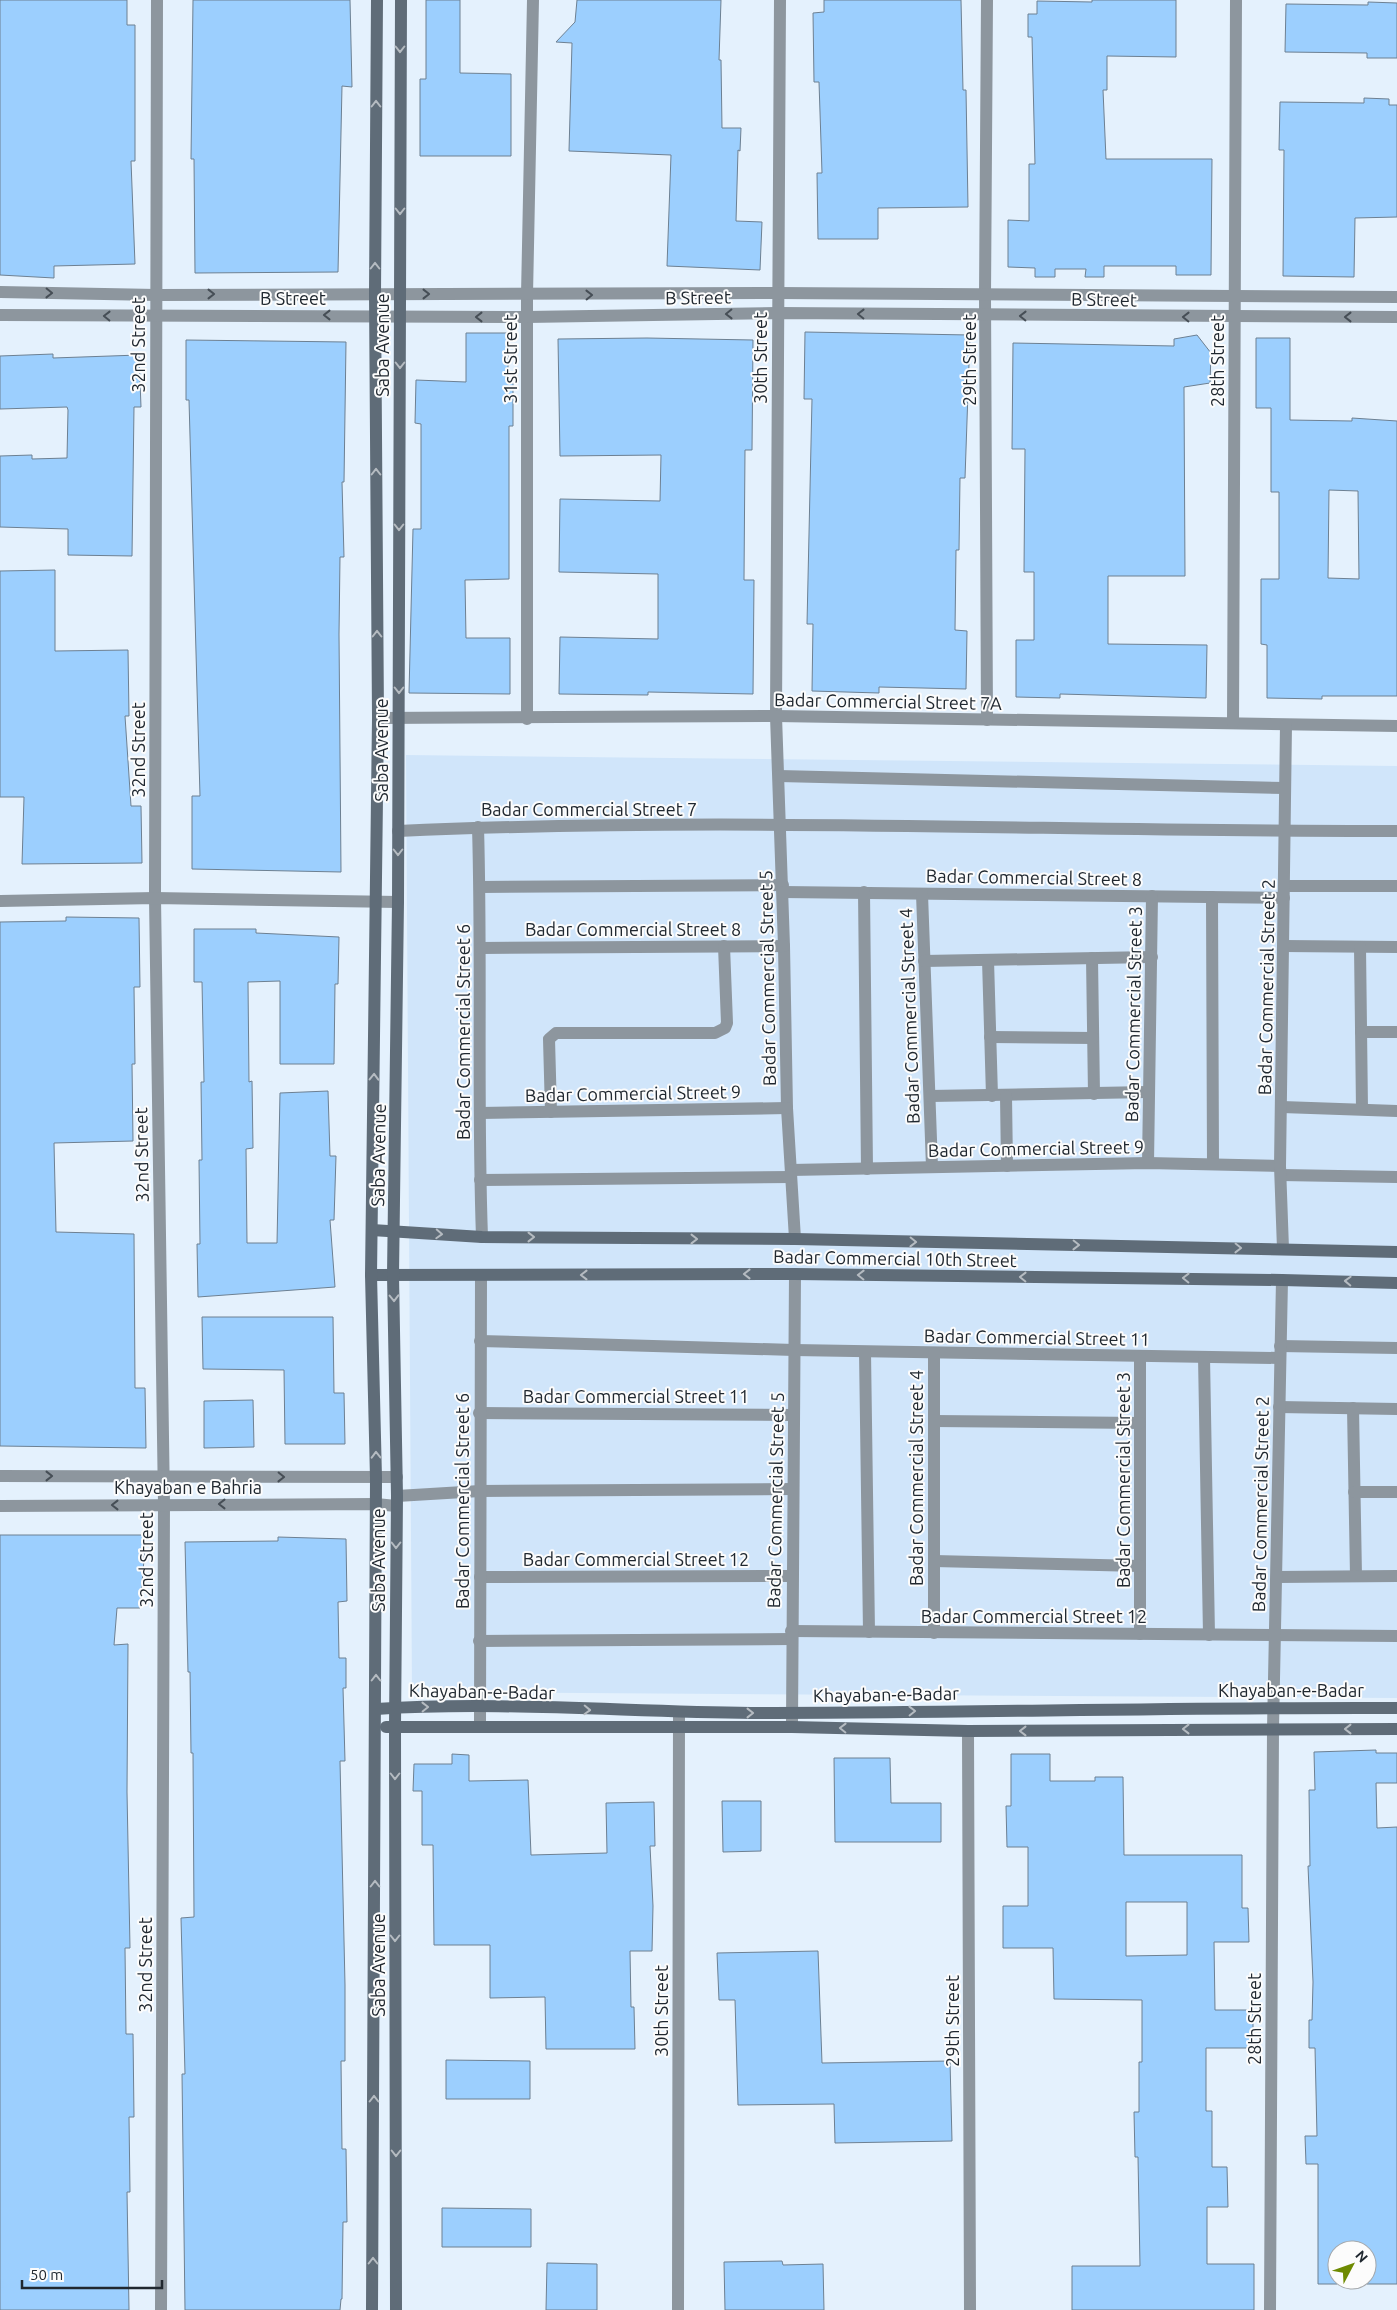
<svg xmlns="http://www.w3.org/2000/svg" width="1397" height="2310" viewBox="0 0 1397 2310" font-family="Ubuntu,sans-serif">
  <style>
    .built { fill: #d0e5fa }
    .building { fill: #9ccffe; stroke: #6d8092; fill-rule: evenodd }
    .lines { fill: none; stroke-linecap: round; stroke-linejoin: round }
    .minor { stroke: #8d969e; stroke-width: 12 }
    .tertiary { stroke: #8d969e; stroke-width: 12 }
    .secondary { stroke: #5f6c78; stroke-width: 12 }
    .oneway { stroke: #b5bbc1 }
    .oneway2 { stroke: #464e56 }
    .labels { text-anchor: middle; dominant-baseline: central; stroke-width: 4; stroke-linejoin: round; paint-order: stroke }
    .street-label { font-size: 18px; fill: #202830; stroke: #fcfcfc }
  </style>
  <rect width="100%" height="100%" fill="#e4f1fd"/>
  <polygon class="built" points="406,755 1397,766 1397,1698 412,1692"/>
  <g class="building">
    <polygon points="0,0 127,0 127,25 135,25 135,161 131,161 135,264 54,266 54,278 0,275"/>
    <polygon points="193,0 350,0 352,87 342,86 338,272 195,273 194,159 191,159"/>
    <polygon points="426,0 460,0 460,73 511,74 511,156 420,156 420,79 426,79"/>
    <polygon points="577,0 721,0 719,60 721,60 722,128 741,128 740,151 738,150 736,221 762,222 760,270 667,266 671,155 569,151 572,43 556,42 575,22"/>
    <polygon points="824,0 961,0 963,90 966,90 968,207 878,208 878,239 818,239 817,173 822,173 819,82 814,82 813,13 824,12"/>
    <polygon points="1092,0 1176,0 1176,57 1107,56 1107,90 1103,90 1106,159 1212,159 1211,275 1176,275 1176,266 1104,266 1104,277 1085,277 1086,269 1055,269 1055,277 1035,277 1035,268 1008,267 1008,220 1029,221 1029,164 1035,164 1032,37 1028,37 1028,14 1037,14 1037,1 1092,2"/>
    <polygon points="1368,2 1397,3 1397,58 1367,58 1367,53 1285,52 1286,4 1368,5"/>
    <polygon points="1364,98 1389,99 1389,105 1397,105 1397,217 1355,218 1354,277 1283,276 1284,150 1279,150 1280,102 1364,103"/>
    <polygon points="805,332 970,335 965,478 960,478 959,550 956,550 955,630 967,631 966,689 879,687 879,693 812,691 813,624 807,624 812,399 804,399"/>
    <polygon points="466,333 508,333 508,382 513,382 513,426 509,426 509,579 465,580 466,638 510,638 510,694 409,693 413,529 421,529 421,424 415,423 416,380 466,382"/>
    <polygon points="1197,335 1211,353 1210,383 1184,387 1185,576 1108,576 1108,644 1207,645 1206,698 1060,694 1060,698 1016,697 1016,640 1034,640 1034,572 1024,572 1025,449 1012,449 1013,343 1174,346 1174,339"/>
    <polygon points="647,338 753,340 752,450 745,450 744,580 754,580 753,694 648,692 648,695 559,694 560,637 658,639 658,574 559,572 560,499 660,501 661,455 560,456 558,339"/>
    <path d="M1256,338H1290V420L1352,421V418L1397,421V696H1322V699L1267,698V645L1261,644V579H1279V492H1271V408H1256ZM1329,490L1358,491L1359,579L1328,578Z"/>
    <polygon points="186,340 346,342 344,482 342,482 344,557 340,557 339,634 341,872 192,869 192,796 200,796 189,400 186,400"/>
    <polygon points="53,354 53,358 139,355 141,407 134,407 132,556 68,555 68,529 0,527 0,456 32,455 32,459 67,458 68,410 67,407 0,409 0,356"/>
    <polygon points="55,570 55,651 128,650 129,716 125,716 131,806 141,806 142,863 22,864 24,797 0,797 0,571"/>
    <polygon points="66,917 139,918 140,987 134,987 135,1064 132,1064 133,1141 54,1143 56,1232 134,1234 135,1388 145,1388 146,1448 0,1446 0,922 66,921"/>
    <polygon points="194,929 256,929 256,933 339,937 338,984 335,984 334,1064 280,1064 280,981 248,982 249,1082 252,1081 253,1148 246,1149 247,1243 277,1243 280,1093 328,1091 330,1156 336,1156 334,1220 330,1220 335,1287 198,1297 197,1244 200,1244 199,1160 202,1160 201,1082 204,1082 202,982 194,982"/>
    <polygon points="202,1317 333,1317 334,1393 344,1393 345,1444 285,1444 284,1370 203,1369"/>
    <polygon points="253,1400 254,1447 204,1448 204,1401"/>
    <polygon points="0,1535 146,1535 140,1608 117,1608 114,1645 128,1644 127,1792 130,1948 125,1948 126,2034 133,2034 134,2117 129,2117 130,2192 127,2192 129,2310 0,2310"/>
    <polygon points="278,1537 346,1539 347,1601 338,1602 339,1658 346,1658 346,1688 343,1688 345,1761 340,1761 345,1985 345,2061 341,2061 342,2149 346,2149 347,2222 343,2222 342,2299 341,2299 340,2310 185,2310 182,2074 185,2074 181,1918 194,1917 193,1753 191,1753 190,1672 188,1672 185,1542 278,1541"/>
    <polygon points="1376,1750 1376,1753 1397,1753 1397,1783 1376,1783 1377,1828 1397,1827 1397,2284 1367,2284 1367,2250 1337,2250 1337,2284 1318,2284 1318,2164 1306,2164 1305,2136 1317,2136 1315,2048 1309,2048 1309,2020 1312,2020 1313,1982 1308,1866 1310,1866 1309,1790 1315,1790 1314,1752"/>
    <polygon points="452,1754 469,1755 469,1781 528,1780 531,1855 607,1853 606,1803 654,1802 655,1846 650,1846 653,1906 652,1951 630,1951 631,2007 634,2007 635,2049 546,2049 545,1997 490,1998 490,1945 434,1945 433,1845 422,1845 422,1791 413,1791 414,1764 452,1764"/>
    <path d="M1011,1754H1050V1781H1095V1777H1123L1124,1855H1242V1908H1248L1249,1942H1214L1215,2010H1253V2048H1206V2111H1212V2167H1227L1228,2207H1207V2264H1254V2310H1072V2266H1140L1138,2157H1135L1134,2112H1139V2062H1142V2000L1054,1999L1053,1948H1003V1906H1028V1847H1007L1006,1806H1011ZM1126,1902H1187V1955L1126,1956Z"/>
    <polygon points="834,1758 890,1758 891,1803 941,1803 941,1842 835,1842"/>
    <polygon points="722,1801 761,1801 761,1851 723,1852"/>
    <polygon points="818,1951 822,2063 950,2061 952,2141 835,2143 834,2104 738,2105 735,2000 719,2000 717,1953"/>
    <polygon points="446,2060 530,2061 530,2099 446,2099"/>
    <polygon points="442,2208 531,2209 531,2247 442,2247"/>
    <polygon points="782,2261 783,2265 823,2264 824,2310 725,2310 724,2262"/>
    <polygon points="547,2263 597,2264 597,2310 546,2310"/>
  </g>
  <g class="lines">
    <g class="minor">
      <polyline points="157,0 155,898 164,1504 161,2310"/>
      <polyline points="780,0 776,716 784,946 787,1108 795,1239"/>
      <polyline points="378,718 776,716 1397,726"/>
      <polyline points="527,719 527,295 533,0"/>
      <polyline points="987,720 985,296 987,0"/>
      <polyline points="1233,723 1236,0"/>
      <polyline points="779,776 1285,788"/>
      <path d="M478,827C482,964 477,1101 482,1237"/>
      <path d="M398,831C731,816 1064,832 1397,831"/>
      <polyline points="1284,886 1397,886"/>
      <polyline points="480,887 783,885"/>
      <polyline points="783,892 1284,898"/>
      <polyline points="864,892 867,1169"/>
      <polyline points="922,894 932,1167"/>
      <polyline points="1212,897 1213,1164"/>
      <polyline points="0,901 155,898 398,902"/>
      <polyline points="1284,946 1397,947"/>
      <polyline points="1360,947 1362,1109"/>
      <polyline points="481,948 784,946"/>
      <polyline points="1092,958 1094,1094"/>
      <polyline points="988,960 992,1096"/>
      <polyline points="924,961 1152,957"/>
      <polyline points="1361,1032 1397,1032"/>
      <polyline points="990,1037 1093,1038"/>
      <polyline points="930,1096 1148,1092"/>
      <polyline points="1006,1096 1007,1166"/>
      <polyline points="1282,1107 1397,1111"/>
      <polyline points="551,1112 549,1039 556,1033 715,1033 725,1028 727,1023 724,946"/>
      <polyline points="480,1113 787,1108"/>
      <polyline points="1148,1163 1152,896"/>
      <polyline points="791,1170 1148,1163 1280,1166"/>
      <polyline points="1281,1175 1397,1177"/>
      <polyline points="480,1180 791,1177"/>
      <polyline points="1283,1249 1280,1166 1286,725"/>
      <polyline points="480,1341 794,1350 1279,1358"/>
      <polyline points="1280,1346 1397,1348"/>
      <polyline points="865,1352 869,1632"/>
      <polyline points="1140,1356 1140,1634"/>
      <polyline points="1204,1357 1209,1635"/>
      <polyline points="1279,1407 1397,1409"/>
      <polyline points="1353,1408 1356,1576"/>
      <polyline points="479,1413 793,1415"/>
      <polyline points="934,1421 1140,1423"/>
      <polyline points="1354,1492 1397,1492"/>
      <polyline points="397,1496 480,1491 793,1489"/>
      <polyline points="934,1561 1140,1566"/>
      <polyline points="480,1577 792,1576"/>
      <polyline points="1277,1577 1397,1576"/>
      <polyline points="791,1631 1397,1636"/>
      <polyline points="934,1633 934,1353"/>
      <polyline points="479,1641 791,1639"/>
      <polyline points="792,1724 795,1274"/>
      <polyline points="480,1727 481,1275"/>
      <polyline points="968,1731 970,2310"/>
      <polyline points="678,2310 679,1712"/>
      <polyline points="1270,2310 1273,1729 1282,1280"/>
    </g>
    <g class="tertiary">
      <polyline points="0,292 156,295 777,293 1397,297"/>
      <polyline points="0,315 527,317 778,313 1397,317"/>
      <polyline points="0,1476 397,1477"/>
      <polyline points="0,1506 376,1504 396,1506"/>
    </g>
    <g class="secondary">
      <polyline points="372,1230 482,1237 795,1239 1397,1252"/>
      <polyline points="371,1275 795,1274 1282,1280 1397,1283"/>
      <path d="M376,1709C500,1701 626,1712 751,1713C966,1713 1181,1707 1397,1708"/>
      <polyline points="386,1727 792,1727 968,1731 1397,1729"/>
      <polyline points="372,2310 376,1478 371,1275 378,718 375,294 377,0"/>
      <polyline points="396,2310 395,1727 397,1496 393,1275 398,902 401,0"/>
    </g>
  </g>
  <defs><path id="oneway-chevron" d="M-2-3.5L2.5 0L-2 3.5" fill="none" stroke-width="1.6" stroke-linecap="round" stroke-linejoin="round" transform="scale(1.25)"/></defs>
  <g class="oneway">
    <use href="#oneway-chevron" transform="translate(400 49) rotate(90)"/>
    <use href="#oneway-chevron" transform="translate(376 104) rotate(-90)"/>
    <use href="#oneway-chevron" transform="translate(400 211) rotate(90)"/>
    <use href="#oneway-chevron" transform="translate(375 266) rotate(-90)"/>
    <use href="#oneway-chevron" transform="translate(400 365) rotate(90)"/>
    <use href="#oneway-chevron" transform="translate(376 472) rotate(-90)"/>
    <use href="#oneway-chevron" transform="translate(399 527) rotate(90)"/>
    <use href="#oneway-chevron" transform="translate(377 634) rotate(-90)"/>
    <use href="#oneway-chevron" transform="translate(399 690) rotate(90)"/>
    <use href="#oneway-chevron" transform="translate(398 852) rotate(90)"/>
    <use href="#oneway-chevron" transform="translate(374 1077) rotate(-89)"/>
    <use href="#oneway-chevron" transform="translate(439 1234) rotate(3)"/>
    <use href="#oneway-chevron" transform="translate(531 1237)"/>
    <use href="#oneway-chevron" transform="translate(694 1239)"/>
    <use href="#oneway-chevron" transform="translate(913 1242) rotate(1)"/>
    <use href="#oneway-chevron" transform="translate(1076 1245) rotate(1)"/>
    <use href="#oneway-chevron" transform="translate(1238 1248) rotate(1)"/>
    <use href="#oneway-chevron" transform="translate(747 1274) rotate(180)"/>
    <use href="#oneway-chevron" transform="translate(584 1275) rotate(180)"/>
    <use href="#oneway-chevron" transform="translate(861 1275) rotate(-179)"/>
    <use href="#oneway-chevron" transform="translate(1023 1277) rotate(-179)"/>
    <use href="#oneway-chevron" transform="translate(1186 1278) rotate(-179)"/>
    <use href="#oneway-chevron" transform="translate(1348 1281) rotate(-178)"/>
    <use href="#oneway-chevron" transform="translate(394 1298) rotate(89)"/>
    <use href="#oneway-chevron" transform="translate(376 1455) rotate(-91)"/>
    <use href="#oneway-chevron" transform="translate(396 1545) rotate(90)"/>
    <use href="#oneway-chevron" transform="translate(376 1678) rotate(-90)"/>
    <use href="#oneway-chevron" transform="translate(425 1707) rotate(-1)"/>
    <use href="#oneway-chevron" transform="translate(587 1710) rotate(2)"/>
    <use href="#oneway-chevron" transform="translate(912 1711) rotate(-1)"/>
    <use href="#oneway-chevron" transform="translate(750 1713)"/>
    <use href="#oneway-chevron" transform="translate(843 1728) rotate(-179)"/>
    <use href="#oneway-chevron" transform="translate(1186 1729) rotate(180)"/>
    <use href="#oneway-chevron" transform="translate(1348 1729) rotate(180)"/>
    <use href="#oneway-chevron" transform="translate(1023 1731) rotate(180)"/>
    <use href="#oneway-chevron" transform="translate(395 1776) rotate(90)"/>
    <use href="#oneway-chevron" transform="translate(375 1884) rotate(-90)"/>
    <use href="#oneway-chevron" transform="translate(395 1938) rotate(90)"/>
    <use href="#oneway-chevron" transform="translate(374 2099) rotate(-90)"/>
    <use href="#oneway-chevron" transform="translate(396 2153) rotate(90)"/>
    <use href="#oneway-chevron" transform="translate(373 2261) rotate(-90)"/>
  </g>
  <g class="oneway2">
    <use href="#oneway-chevron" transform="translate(49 293) rotate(1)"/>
    <use href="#oneway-chevron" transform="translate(211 294)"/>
    <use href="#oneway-chevron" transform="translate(426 294)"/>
    <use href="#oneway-chevron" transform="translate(589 295) rotate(-1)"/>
    <use href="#oneway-chevron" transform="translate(729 314) rotate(179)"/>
    <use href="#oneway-chevron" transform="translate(861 314) rotate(-179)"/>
    <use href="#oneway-chevron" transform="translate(327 315) rotate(180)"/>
    <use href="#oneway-chevron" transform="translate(107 316) rotate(-179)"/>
    <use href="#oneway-chevron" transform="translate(1023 316) rotate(-179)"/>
    <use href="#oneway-chevron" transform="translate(479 317) rotate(-180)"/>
    <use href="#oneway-chevron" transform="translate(1186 317) rotate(-179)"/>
    <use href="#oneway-chevron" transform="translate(1348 317) rotate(180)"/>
    <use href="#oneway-chevron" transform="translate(49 1476)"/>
    <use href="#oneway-chevron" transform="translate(281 1477) rotate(1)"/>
    <use href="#oneway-chevron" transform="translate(222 1504) rotate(180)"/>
    <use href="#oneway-chevron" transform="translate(115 1505) rotate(180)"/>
  </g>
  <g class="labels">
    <g class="street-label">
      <text transform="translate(698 297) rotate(-1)">B Street</text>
      <text x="293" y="298">B Street</text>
      <text transform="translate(1104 299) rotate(1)">B Street</text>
      <text transform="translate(138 345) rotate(-90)">32nd Street</text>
      <text transform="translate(382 345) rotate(-90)">Saba Avenue</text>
      <text transform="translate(760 358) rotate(-90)">30th Street</text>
      <text transform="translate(510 359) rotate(-90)">31st Street</text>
      <text transform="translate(969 360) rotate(-90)">29th Street</text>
      <text transform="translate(1217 361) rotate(-90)">28th Street</text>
      <text transform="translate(888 701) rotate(1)">Badar Commercial Street 7A</text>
      <text transform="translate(138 750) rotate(-90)">32nd Street</text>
      <text transform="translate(381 750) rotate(-90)">Saba Avenue</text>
      <text x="589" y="809">Badar Commercial Street 7</text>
      <text transform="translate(1034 877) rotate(1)">Badar Commercial Street 8</text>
      <text x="633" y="929">Badar Commercial Street 8</text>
      <text transform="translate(767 978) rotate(-91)">Badar Commercial Street 5</text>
      <text transform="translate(1266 987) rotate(-89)">Badar Commercial Street 2</text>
      <text transform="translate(1133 1014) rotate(-89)">Badar Commercial Street 3</text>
      <text transform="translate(909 1016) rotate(-92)">Badar Commercial Street 4</text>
      <text transform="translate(463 1032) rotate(-90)">Badar Commercial Street 6</text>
      <text transform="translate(633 1093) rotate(-1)">Badar Commercial Street 9</text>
      <text transform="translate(1036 1148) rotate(-1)">Badar Commercial Street 9</text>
      <text transform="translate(141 1155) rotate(-91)">32nd Street</text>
      <text transform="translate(378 1155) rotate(-89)">Saba Avenue</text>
      <text transform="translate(895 1258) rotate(1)">Badar Commercial 10th Street</text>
      <text transform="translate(1037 1337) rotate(1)">Badar Commercial Street 11</text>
      <text x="636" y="1396">Badar Commercial Street 11</text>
      <text transform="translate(916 1478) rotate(-90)">Badar Commercial Street 4</text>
      <text transform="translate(1123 1480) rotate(-90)">Badar Commercial Street 3</text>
      <text x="188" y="1487">Khayaban e Bahria</text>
      <text transform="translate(775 1500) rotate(-89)">Badar Commercial Street 5</text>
      <text transform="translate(462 1501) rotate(-90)">Badar Commercial Street 6</text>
      <text transform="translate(1260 1504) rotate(-89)">Badar Commercial Street 2</text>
      <text x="636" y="1559">Badar Commercial Street 12</text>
      <text transform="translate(146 1560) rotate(-90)">32nd Street</text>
      <text transform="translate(378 1560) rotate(-90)">Saba Avenue</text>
      <text x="1034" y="1616">Badar Commercial Street 12</text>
      <text x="1291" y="1690">Khayaban-e-Badar</text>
      <text transform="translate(482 1691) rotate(1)">Khayaban-e-Badar</text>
      <text transform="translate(886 1694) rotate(-1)">Khayaban-e-Badar</text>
      <text transform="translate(145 1965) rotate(-90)">32nd Street</text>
      <text transform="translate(378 1965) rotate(-90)">Saba Avenue</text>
      <text transform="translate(661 2011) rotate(-90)">30th Street</text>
      <text transform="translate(1254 2019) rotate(-90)">28th Street</text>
      <text transform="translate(952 2021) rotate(-90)">29th Street</text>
    </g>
  </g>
  <g transform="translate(1352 2265) rotate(49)"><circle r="24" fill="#fcfcfc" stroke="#a4a7aa"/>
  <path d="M0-4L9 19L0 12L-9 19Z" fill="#6e8a01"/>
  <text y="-8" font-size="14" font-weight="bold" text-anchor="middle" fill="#202830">N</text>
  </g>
  <path d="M22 2280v8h140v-8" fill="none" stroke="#202830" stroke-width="2.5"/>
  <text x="30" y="2280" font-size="15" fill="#202830" stroke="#fcfcfc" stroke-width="4" paint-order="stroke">50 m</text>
</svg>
